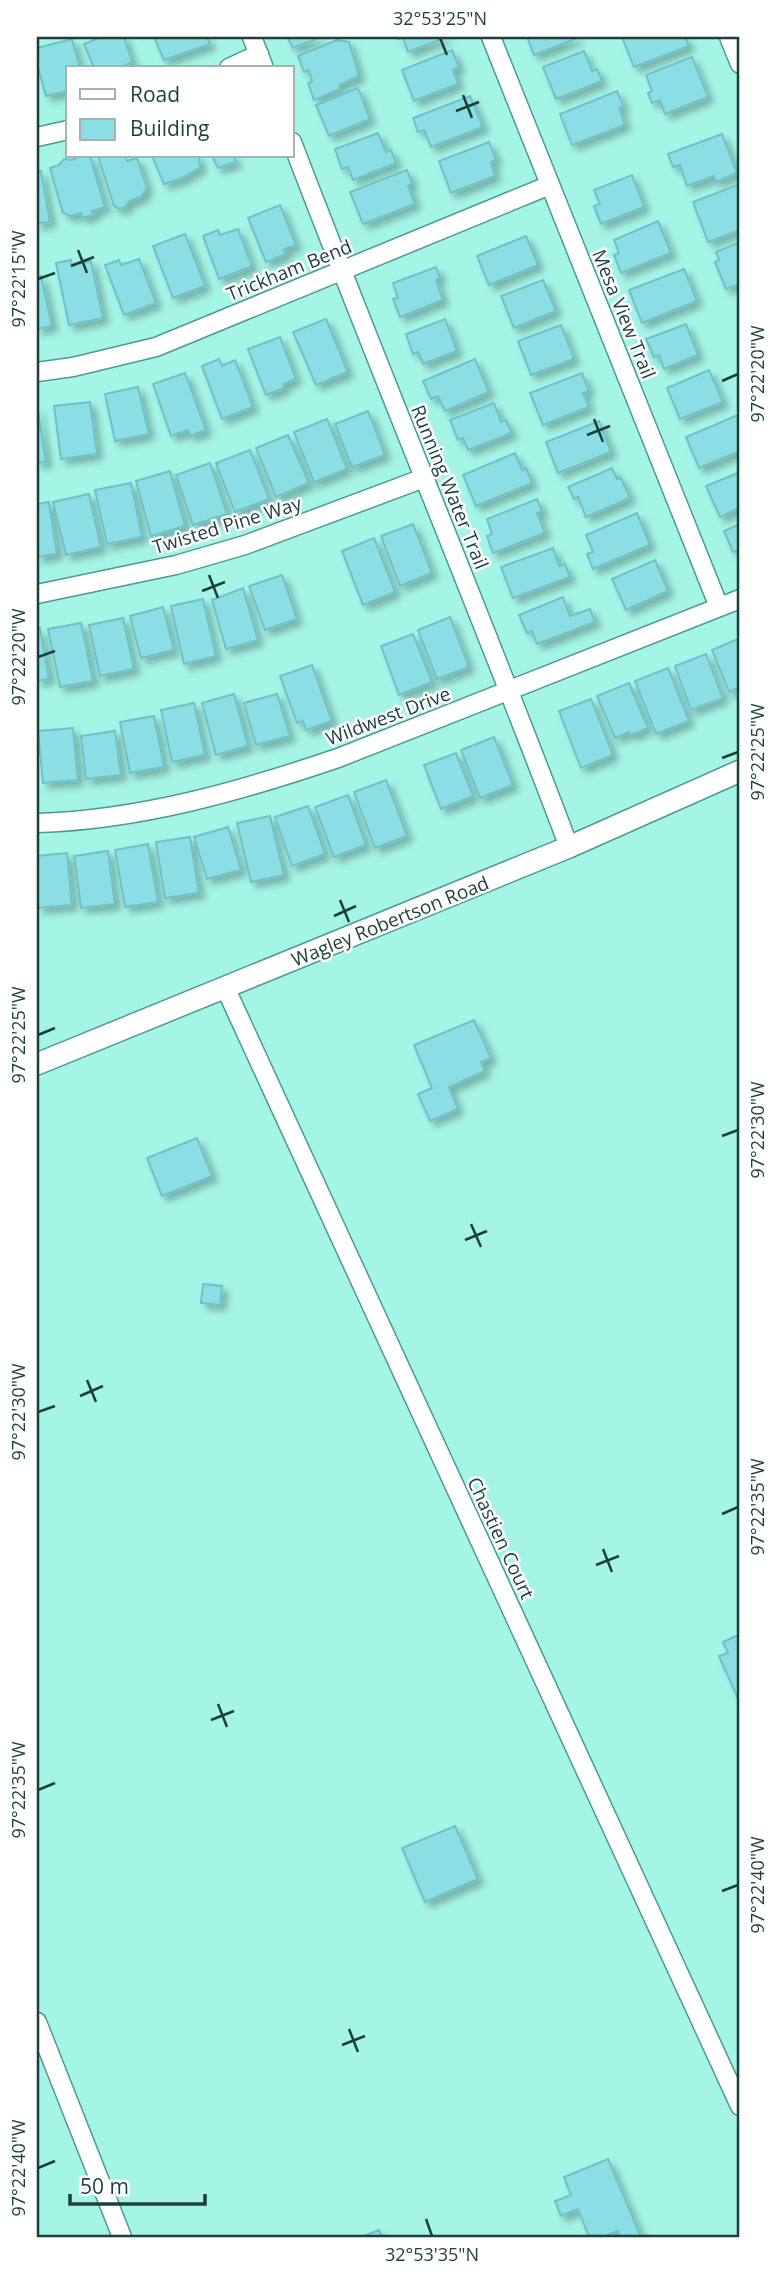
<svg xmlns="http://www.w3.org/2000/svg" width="777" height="2274" viewBox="0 0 777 2274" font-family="'Open Sans',sans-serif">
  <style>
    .building { fill: #8bdee4; stroke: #6ec1c6; stroke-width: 2; filter: url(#shadow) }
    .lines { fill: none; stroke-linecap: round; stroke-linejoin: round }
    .minor-casing { stroke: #4b9b8e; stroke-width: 21 }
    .tertiary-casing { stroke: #4b9b8e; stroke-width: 24 }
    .minor { stroke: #fff; stroke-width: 18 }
    .tertiary { stroke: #fff; stroke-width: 21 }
    .ticks { fill: none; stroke: #1e3f39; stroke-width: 2.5 }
    .labels { text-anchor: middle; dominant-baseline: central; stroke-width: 5; stroke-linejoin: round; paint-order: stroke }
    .street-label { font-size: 19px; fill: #1e3f39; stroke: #fff }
    .neatline { fill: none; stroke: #1e3f39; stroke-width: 2.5 }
    .ticks-label { font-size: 18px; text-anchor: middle; fill: #1e3f39 }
  </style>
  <defs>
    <filter id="shadow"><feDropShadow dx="5.5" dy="5.5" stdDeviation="3.5" flood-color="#0004"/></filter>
  </defs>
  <rect width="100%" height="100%" fill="#a5f5e6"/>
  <g class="building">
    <polygon points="101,37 124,37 132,62 120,68 94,68 84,44"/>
    <polygon points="154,37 207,37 210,44 164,60"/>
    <polygon points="287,37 322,37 293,48"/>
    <polygon points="397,37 447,37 408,52 403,38 398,39"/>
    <polygon points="527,37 580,37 534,55"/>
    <polygon points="622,37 685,37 689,46 634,67"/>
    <polygon points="72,39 80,68 68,68 68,92 68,91 46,96 37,64 37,48"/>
    <polygon points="337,40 349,42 359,76 339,85 340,89 314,100 308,83 312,82 309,70 304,72 298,56"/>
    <polygon points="452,50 459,67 453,70 458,84 414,101 402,70"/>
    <polygon points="584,51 592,71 597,69 602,81 556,99 543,67"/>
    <polygon points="692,57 708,97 665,114 660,100 652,103 648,93 652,91 646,75"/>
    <polygon points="358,88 370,119 329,136 316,105"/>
    <polygon points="617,91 623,106 619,108 625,125 572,145 560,114"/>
    <polygon points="470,96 483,127 431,147 424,130 418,132 413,118"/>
    <polygon points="378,133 386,152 391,150 396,163 353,180 348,167 342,169 335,149"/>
    <polygon points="722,134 737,173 716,182 714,176 687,186 680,165 673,167 668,154"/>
    <polygon points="489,142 496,160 491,162 495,176 451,193 439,161"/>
    <polygon points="81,156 90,156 105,207 92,211 94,214 83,218 81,213 71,216 63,213 50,168 59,165 64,159 72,160"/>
    <polygon points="98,156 125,156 127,161 137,158 147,188 141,197 129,201 126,207 120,209 114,206"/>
    <polygon points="152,156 199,156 200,168 180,179 164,184"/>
    <polygon points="212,156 234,156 236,162 218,168"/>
    <polygon points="407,170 412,184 408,186 415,204 363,224 350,192"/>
    <polygon points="37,171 41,171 50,222 38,223 37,228"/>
    <polygon points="632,175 644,207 601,224 594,206 600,204 594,190"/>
    <polygon points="740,184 740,230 708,242 693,202"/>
    <polygon points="280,205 296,245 284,249 286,254 266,262 248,218"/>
    <polygon points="658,221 671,253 621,273 614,255 619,253 614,240"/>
    <polygon points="238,229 252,266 219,279 203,236 218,230 220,235"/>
    <polygon points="185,234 205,286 173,298 153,246"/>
    <polygon points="526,236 538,265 489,285 477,256"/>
    <polygon points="740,242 740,284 726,289 715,262 719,260 716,252"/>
    <polygon points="139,259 156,303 124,315 105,265 119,260 121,265"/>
    <polygon points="71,260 72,265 91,261 103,318 69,325 56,263"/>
    <polygon points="436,267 440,278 436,280 443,300 400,317 393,299 398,298 393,283"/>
    <polygon points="684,269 697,301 642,323 629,290"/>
    <polygon points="41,276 52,326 37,329 37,277"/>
    <polygon points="543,280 556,311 514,328 501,296"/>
    <polygon points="326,319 348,372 316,385 293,332"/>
    <polygon points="445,319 457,351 423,364 418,352 413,354 406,334"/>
    <polygon points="686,324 698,355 664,369 659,355 654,357 646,339"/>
    <polygon points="561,325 574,359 531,375 518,341"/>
    <polygon points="280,337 296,379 283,384 284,388 266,395 248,349"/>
    <polygon points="219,359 222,366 235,360 253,407 222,419 202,366"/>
    <polygon points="475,359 489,392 445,411 438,396 431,399 423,381"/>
    <polygon points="709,370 723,402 680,419 667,388"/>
    <polygon points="185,373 206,430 190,436 188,430 171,436 153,384"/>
    <polygon points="582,373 589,391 583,393 589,407 543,425 530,393"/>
    <polygon points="138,387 149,434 115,441 105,394"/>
    <polygon points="90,402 97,454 61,459 54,406"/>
    <polygon points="494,403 501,422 506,420 512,433 468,450 463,438 458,440 450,420"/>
    <polygon points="37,405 46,462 37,463"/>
    <polygon points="368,411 385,455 352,467 335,424"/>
    <polygon points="738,415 740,451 699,468 686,437"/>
    <polygon points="327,419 347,469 314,482 294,432"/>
    <polygon points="599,421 611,452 558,473 546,442"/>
    <polygon points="288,435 309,483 276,497 256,448"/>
    <polygon points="250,450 269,499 235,512 216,463"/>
    <polygon points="515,453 522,470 526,468 532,483 476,506 463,475"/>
    <polygon points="210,463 227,514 193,525 176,475"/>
    <polygon points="612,468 617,479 621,478 630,498 586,517 578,497 574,499 568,487"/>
    <polygon points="170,471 185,526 151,536 136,481"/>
    <polygon points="740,472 740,508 720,517 706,486"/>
    <polygon points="131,483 142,537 107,544 95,490"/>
    <polygon points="89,494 101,547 66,555 53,502"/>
    <polygon points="537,499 542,511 537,513 545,533 493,553 487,536 492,534 487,519"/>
    <polygon points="49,502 57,554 37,557 37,504"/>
    <polygon points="637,513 650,545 593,569 587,554 593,552 586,535"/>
    <polygon points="413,524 432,573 400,586 381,536"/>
    <polygon points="740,524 740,552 739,550 733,552 724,531"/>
    <polygon points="374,538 395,592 363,605 342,551"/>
    <polygon points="553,548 559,566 565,564 570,577 513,598 501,567"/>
    <polygon points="655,560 668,591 626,610 612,579"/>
    <polygon points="282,575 297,619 265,630 249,586"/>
    <polygon points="243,588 258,640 226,649 212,600"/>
    <polygon points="563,597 570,616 590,609 595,622 537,644 532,631 527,633 519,615"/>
    <polygon points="203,599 216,656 184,664 171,606"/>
    <polygon points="163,607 174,650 141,658 130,616"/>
    <polygon points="450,617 469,667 437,679 418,630"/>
    <polygon points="123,618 134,669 100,676 89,625"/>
    <polygon points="81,623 93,681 60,687 48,629"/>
    <polygon points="40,628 49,679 37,681 37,629"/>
    <polygon points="413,634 432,682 399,695 381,646"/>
    <polygon points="740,638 740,687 729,692 712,650"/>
    <polygon points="706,654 723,698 691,710 675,666"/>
    <polygon points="312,665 332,721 306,730 303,721 297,723 280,676"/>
    <polygon points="668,668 689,721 656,734 635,681"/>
    <polygon points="629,683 648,728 631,735 629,732 615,738 597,696"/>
    <polygon points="234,694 248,746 216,755 202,703"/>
    <polygon points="277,694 290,736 256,745 244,703"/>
    <polygon points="591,699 613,755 581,768 559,711"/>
    <polygon points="194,703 205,755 172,762 161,710"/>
    <polygon points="154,716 164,767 130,773 120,722"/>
    <polygon points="73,728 78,780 43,783 38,731"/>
    <polygon points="115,731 121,775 86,779 81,736"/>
    <polygon points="494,737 513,785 480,798 461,750"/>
    <polygon points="456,753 473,796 441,809 424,765"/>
    <polygon points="386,780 407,836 375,848 354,792"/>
    <polygon points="348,795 366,845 334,857 315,807"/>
    <polygon points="308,806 325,854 292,866 275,817"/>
    <polygon points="270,816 284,875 251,882 237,823"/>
    <polygon points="228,827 241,870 207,879 194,837"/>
    <polygon points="190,837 199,893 165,898 156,842"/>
    <polygon points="148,844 158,902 125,907 115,850"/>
    <polygon points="108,851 115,904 81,908 74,856"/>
    <polygon points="67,853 72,905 38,908 37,856"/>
    <polygon points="474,1020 491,1058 481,1062 485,1071 449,1087 458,1109 430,1121 418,1094 432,1088 414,1045"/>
    <polygon points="197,1138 212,1176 162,1196 147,1158"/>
    <polygon points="203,1284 222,1286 220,1305 201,1303"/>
    <polygon points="740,1634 740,1703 719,1656 728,1653 723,1642"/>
    <polygon points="455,1826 478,1879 425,1902 402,1848"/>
    <polygon points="608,2159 641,2237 620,2237 618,2231 602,2237 589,2237 578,2209 561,2216 555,2201 571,2195 564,2177"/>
    <polygon points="379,2230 382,2237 361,2237"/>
  </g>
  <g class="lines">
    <defs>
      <g id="minor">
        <polyline points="252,37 264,68"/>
        <polyline points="491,37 719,607"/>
        <polyline points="729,37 740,64"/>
        <polyline points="229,68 259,54"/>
        <polyline points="37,137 68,130"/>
        <path d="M292,142C382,378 480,611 569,847"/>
        <polyline points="37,372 73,367 156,347 550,185"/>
        <polyline points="37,594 176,565 245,545 424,478"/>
        <path d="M37,823C140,820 241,791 338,758L740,599"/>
        <polyline points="225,987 740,2106"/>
        <polyline points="37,2022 122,2237"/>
      </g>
      <polyline id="tertiary" points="37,1064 569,847 740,771"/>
    </defs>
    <use href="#minor" class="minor-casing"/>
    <use href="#tertiary" class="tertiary-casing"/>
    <use href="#minor" class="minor"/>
    <use href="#tertiary" class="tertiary"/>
  </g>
  <path class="ticks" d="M440,38L447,55M463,95L472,118M456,111L479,102M78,250L87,273M71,266L94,257M38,279L55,273M722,381L738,374M594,419L603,442M587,435L610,426M209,575L218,598M202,591L225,582M38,657L55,651M722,758L738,752M340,900L349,922M334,916L356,906M38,1035L55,1028M722,1136L738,1130M471,1224L481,1247M465,1240L487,1231M87,1380L96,1402M80,1396L103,1386M38,1412L55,1406M722,1514L738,1507M603,1549L612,1572M596,1565L619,1556M218,1704L227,1727M211,1720L234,1711M38,1790L55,1783M722,1891L738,1885M349,2029L358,2052M342,2045L365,2036M38,2168L55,2161M426,2219L432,2236"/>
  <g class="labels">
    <g class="street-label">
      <text transform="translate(289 270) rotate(-22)">Trickham Bend</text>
      <text transform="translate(624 314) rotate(68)">Mesa View Trail</text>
      <text transform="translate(450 487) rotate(68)">Running Water Trail</text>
      <text transform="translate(227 525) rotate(-17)">Twisted Pine Way</text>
      <text transform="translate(388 716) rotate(-21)">Wildwest Drive</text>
      <text transform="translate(390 921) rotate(-22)">Wagley Robertson Road</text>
      <text transform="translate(501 1538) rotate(65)">Chastien Court</text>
    </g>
  </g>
  <rect width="777" height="2274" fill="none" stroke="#ffffff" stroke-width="77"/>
  <rect x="66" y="66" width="228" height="91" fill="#ffffff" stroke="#a5b2b0" stroke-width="2"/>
  <rect x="80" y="89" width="35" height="10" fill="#ffffff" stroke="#a5b2b0" stroke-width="2"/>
  <text x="130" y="102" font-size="21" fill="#1e3f39">Road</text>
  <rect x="80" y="119" width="35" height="21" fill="#8bdee4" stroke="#a5b2b0" stroke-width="2"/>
  <text x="130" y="136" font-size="21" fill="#1e3f39">Building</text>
  <path d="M70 2194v10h135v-10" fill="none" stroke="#1e3f39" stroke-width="3.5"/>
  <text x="80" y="2194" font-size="21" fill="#1e3f39" stroke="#ffffff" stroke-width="5" paint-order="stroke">50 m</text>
  <rect x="38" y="38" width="700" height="2198" class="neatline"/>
  <g class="ticks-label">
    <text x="440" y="25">32°53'25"N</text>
    <text transform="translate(19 279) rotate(-90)" y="6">97°22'15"W</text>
    <text transform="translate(758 374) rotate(-90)" y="6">97°22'20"W</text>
    <text transform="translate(19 657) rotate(-90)" y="6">97°22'20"W</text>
    <text transform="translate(758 752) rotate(-90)" y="6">97°22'25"W</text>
    <text transform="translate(19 1035) rotate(-90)" y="6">97°22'25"W</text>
    <text transform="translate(758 1130) rotate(-90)" y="6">97°22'30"W</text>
    <text transform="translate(19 1412) rotate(-90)" y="6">97°22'30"W</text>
    <text transform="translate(758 1507) rotate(-90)" y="6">97°22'35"W</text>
    <text transform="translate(19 1790) rotate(-90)" y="6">97°22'35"W</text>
    <text transform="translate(758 1885) rotate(-90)" y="6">97°22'40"W</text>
    <text transform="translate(19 2168) rotate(-90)" y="6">97°22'40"W</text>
    <text x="432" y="2261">32°53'35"N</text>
  </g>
</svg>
